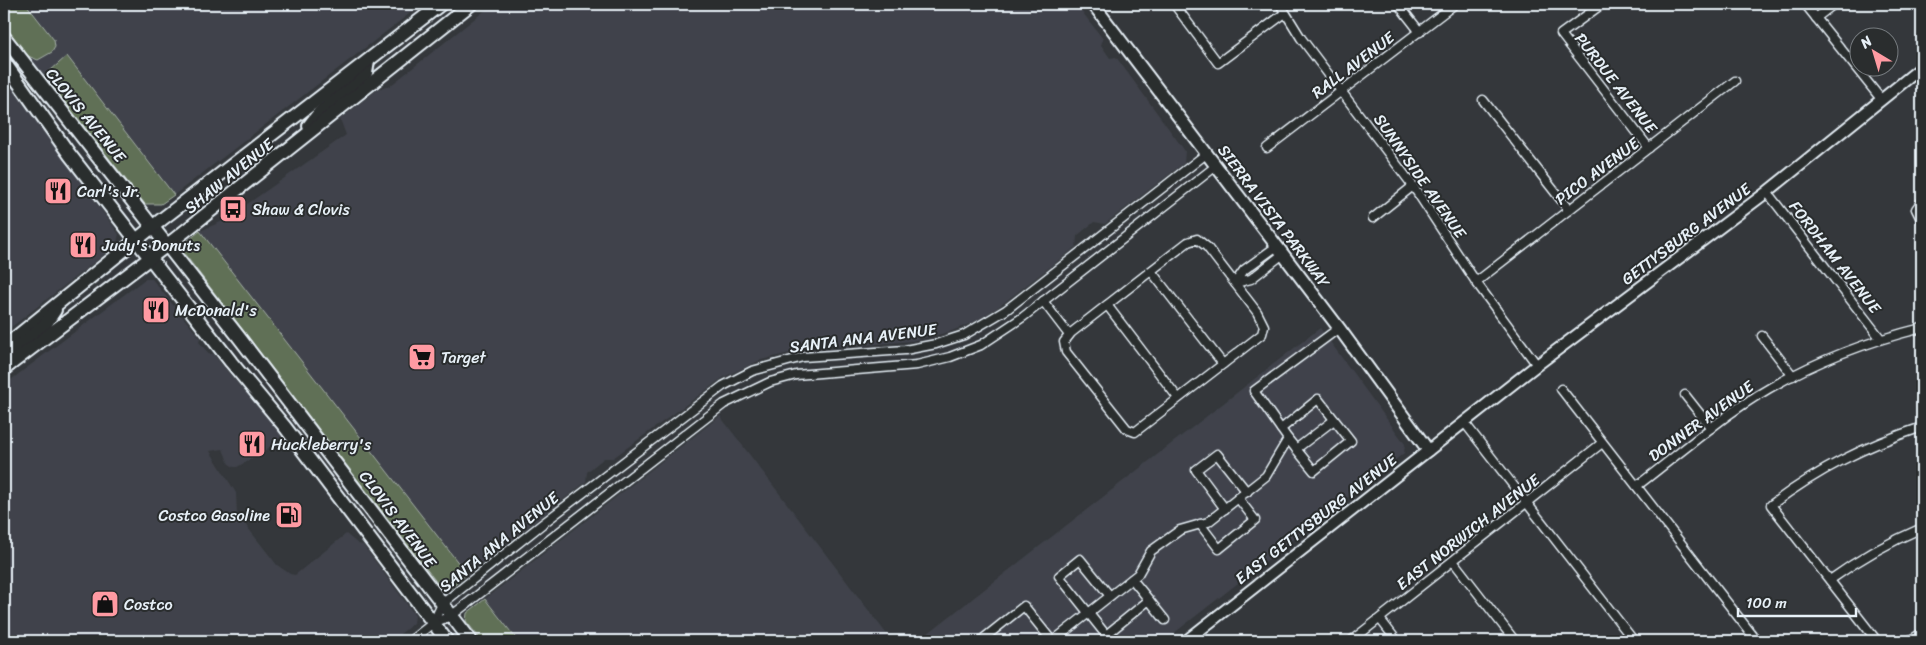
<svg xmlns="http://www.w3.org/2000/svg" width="1926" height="645" viewBox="0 0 1926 645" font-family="Sriracha,sans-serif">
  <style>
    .built { fill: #40434b }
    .green { fill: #616f56; stroke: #a4b0a7 }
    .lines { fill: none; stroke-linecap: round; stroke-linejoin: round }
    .minor-casing { stroke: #e8f1f8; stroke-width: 11 }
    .tertiary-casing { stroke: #e8f1f8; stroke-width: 14 }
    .secondary-casing { stroke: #e8f1f8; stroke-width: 15 }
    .primary-casing { stroke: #e8f1f8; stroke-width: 16 }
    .minor { stroke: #2a2d2e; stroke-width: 8 }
    .tertiary { stroke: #2a2d2e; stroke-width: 10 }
    .secondary { stroke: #2a2d2e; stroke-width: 11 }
    .primary { stroke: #2a2d2e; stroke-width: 12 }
    .labels { text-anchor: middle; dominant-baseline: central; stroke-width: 4; stroke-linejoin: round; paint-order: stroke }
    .street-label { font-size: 16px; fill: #e8f1f8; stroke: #2a2d2e }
    .poi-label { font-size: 16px; fill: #e8f1f8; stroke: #2a2d2e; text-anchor: start }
  </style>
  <rect width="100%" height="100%" fill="#34373b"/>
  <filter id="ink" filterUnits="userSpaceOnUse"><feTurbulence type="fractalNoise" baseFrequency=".02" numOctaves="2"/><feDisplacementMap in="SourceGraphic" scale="10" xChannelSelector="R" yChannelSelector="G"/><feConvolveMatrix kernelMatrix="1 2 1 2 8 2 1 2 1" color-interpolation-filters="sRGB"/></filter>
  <g filter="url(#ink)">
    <g class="built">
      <polygon points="26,4 422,4 174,195 67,56 50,71 51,84 28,56 38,60 54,40"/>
      <polygon points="493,4 1076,4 1103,39 1101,45 1110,58 1116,57 1185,151 1184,163 1105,224 1094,222 1077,236 1076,247 997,308 974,322 949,332 912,341 841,347 836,344 804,344 798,351 761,360 724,377 613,458 604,458 587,472 586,482 467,574 200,231 223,221 346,135 340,119 378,89 390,86"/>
      <polygon points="4,77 119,234 117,242 101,257 5,332"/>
      <polygon points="145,279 152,279 200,338 199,342 209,354 213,354 281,434 280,439 263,452 237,467 234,467 229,464 223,449 210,451 236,493 237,514 277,565 290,574 295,575 346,534 358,544 363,545 415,615 414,623 391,641 4,641 4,385"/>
      <polygon points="1320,328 1405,444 1404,453 1164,641 918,641"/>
      <polygon points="720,416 892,641 518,641 485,599"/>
    </g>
    <g class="green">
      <polygon points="4,4 26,4 54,40 55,47 52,52 38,60 28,56 4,25"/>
      <polygon points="67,56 174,195 161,204 145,204 51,84 50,71"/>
      <polygon points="200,231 467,574 449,590 441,588 183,252 185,243"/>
      <polygon points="485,599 518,641 482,641 466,621 467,613"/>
    </g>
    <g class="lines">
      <defs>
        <g id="minor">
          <polyline points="1174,4 1218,63 1285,13"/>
          <polyline points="1280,4 1301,38 1413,186 1476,282 1537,365"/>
          <polyline points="1398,4 1420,32"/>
          <polyline points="1602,4 1561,34 1649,148"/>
          <polyline points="1805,4 1881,99"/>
          <polyline points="1816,18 1834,4"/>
          <polyline points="1483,100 1569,210"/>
          <polyline points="1267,148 1455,4"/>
          <polyline points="1767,192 1881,339"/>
          <polyline points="1922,201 1916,209 1922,221"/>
          <polyline points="1373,218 1413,186"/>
          <polygon points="1197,239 1207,247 1257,312 1264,326 1262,334 1135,432 1127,429 1066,352 1064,342 1071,333 1188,242"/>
          <polyline points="1151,271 1223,364"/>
          <polyline points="1476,282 1735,81"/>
          <polyline points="1235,283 1251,279 1283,254"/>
          <polyline points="1235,283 1244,270 1277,246"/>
          <polyline points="1043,301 1069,335"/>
          <polyline points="1107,305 1178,398"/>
          <polyline points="1762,336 1793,376"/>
          <polyline points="1561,389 1757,641"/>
          <polyline points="1685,395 1711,428"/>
          <polyline points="1464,422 1634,641"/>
          <polyline points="1281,429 1318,399 1351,441 1314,471 1288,439"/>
          <polyline points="1296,449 1334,420"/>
          <path d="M1637,486C1667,463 1697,438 1728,415C1786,373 1853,345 1922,328"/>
          <polyline points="1225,509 1196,470 1217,454 1247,492"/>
          <polyline points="1200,524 1219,549 1255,520 1238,498"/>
          <polyline points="1453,561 1515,641"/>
          <path d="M1830,580C1859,559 1889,542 1922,528"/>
          <polyline points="1110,596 1080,559 1059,576 1106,635 1149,600 1132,579"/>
          <polyline points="1149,600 1165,620"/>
          <polyline points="1380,619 1397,641"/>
          <polyline points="433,623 442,604 541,525 723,386 752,371 803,357 905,350 936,344 964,335 1006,310 1206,154"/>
          <polyline points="410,641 433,623 451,616 724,404 770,382 796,375 917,365 950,357 981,345 1023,317 1216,166"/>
          <polyline points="986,641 984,638 1024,606 1052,641"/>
          <polyline points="1053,641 1138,574 1151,551 1180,530 1208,522 1266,476 1288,439 1254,391 1339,328"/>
          <polyline points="1351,641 1602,443"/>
          <path d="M1877,641L1771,505C1819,469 1865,446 1922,427"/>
          <polyline points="1909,641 1922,633"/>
        </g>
        <polyline id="tertiary" points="1186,641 1537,365 1767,192 1922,67"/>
        <polyline id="secondary" points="1093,4 1339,328 1428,450"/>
        <g id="primary">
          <polyline points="4,37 238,336 471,641"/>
          <polyline points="4,62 70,155 231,362 285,427 447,641"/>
          <polyline points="309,126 320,112 366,73 368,61"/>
          <polyline points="4,347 161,220 441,4"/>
          <polyline points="9,365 7,358 9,354 45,325 55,310"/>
          <polyline points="4,369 175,239 471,4"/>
        </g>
      </defs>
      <use href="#minor" class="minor-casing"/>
      <use href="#tertiary" class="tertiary-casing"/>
      <use href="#secondary" class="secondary-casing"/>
      <use href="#primary" class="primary-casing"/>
      <use href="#minor" class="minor"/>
      <use href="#tertiary" class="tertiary"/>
      <use href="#secondary" class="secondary"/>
      <use href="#primary" class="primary"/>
    </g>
  </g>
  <defs>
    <symbol id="restaurant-square" viewBox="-11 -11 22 22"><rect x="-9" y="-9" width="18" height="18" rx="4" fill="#ff9aa2" stroke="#2a2d2e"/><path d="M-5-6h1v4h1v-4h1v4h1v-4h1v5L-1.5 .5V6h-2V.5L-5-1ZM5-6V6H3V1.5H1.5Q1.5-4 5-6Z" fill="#111"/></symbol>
    <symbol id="bus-square" viewBox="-11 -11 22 22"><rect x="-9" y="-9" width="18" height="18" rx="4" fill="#ff9aa2" stroke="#2a2d2e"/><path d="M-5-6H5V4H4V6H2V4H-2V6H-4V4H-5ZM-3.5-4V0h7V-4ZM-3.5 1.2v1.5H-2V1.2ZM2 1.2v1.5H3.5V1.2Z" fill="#111"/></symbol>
    <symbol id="supermarket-square" viewBox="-11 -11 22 22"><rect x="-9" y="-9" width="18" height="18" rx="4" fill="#ff9aa2" stroke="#2a2d2e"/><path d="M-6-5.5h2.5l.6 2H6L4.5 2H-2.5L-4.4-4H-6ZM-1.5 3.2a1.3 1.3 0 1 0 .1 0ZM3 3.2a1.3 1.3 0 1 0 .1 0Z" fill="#111"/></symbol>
    <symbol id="fuel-square" viewBox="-11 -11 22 22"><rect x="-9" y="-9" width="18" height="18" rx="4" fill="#ff9aa2" stroke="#2a2d2e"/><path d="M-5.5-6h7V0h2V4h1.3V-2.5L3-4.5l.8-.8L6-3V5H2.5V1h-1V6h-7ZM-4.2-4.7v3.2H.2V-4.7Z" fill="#111"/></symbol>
    <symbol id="shop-square" viewBox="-11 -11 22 22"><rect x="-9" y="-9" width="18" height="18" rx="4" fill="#ff9aa2" stroke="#2a2d2e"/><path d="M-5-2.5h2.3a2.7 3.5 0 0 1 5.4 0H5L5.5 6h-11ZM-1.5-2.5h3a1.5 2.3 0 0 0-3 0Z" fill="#111"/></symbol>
  </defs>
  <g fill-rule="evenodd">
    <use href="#restaurant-square" x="42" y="175" width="32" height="32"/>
    <use href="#bus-square" x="217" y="193" width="32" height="32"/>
    <use href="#restaurant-square" x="67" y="229" width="32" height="32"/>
    <use href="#restaurant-square" x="140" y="294" width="32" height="32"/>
    <use href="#supermarket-square" x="406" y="341" width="32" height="32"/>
    <use href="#restaurant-square" x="236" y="428" width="32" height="32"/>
    <use href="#fuel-square" x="273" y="499" width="32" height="32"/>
    <use href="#shop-square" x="89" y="588" width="32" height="32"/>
  </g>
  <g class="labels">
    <g class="street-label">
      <text transform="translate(1353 65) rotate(-37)">RALL AVENUE</text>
      <text transform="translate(1616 83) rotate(52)">PURDUE AVENUE</text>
      <text transform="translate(86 115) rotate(51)">CLOVIS AVENUE</text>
      <text transform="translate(1597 171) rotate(-37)">PICO AVENUE</text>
      <text transform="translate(229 176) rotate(-39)">SHAW AVENUE</text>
      <text transform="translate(1420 176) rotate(55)">SUNNYSIDE AVENUE</text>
      <text transform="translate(1274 216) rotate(53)">SIERRA VISTA PARKWAY</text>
      <text transform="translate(1686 234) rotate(-37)">GETTYSBURG AVENUE</text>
      <text transform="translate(1835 257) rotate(52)">FORDHAM AVENUE</text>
      <text transform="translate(863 338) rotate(-7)">SANTA ANA AVENUE</text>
      <text transform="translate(1701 421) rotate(-36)">DONNER AVENUE</text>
      <text transform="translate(398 519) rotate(53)">CLOVIS AVENUE</text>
      <text transform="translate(1316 519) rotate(-38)">EAST GETTYSBURG AVENUE</text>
      <text transform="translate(1468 532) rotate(-38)">EAST NORWICH AVENUE</text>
      <text transform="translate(499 542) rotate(-39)">SANTA ANA AVENUE</text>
    </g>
    <g class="poi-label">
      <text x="77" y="191">Carl's Jr.</text>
      <text x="252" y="209">Shaw &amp; Clovis</text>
      <text x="102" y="245">Judy's Donuts</text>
      <text x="175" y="310">McDonald's</text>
      <text x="441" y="357">Target</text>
      <text x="271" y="444">Huckleberry's</text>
      <text x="270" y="515" text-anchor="end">Costco Gasoline</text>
      <text x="124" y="604">Costco</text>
    </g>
  </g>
  <rect width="1926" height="645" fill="none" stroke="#2a2d2e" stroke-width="20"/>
  <rect x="10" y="10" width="1906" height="625" fill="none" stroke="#e8f1f8" stroke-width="2" filter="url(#ink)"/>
  <g transform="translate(1874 52) rotate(322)"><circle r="24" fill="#2a2d2e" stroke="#767b7f"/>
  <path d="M0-4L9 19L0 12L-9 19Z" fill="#ff9aa2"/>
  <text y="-8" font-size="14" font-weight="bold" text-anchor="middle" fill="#e8f1f8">N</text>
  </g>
  <path d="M1738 608v8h118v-8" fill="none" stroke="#e8f1f8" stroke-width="2.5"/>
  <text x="1746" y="608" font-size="15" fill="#e8f1f8" stroke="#2a2d2e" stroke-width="4" paint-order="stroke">100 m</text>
</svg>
